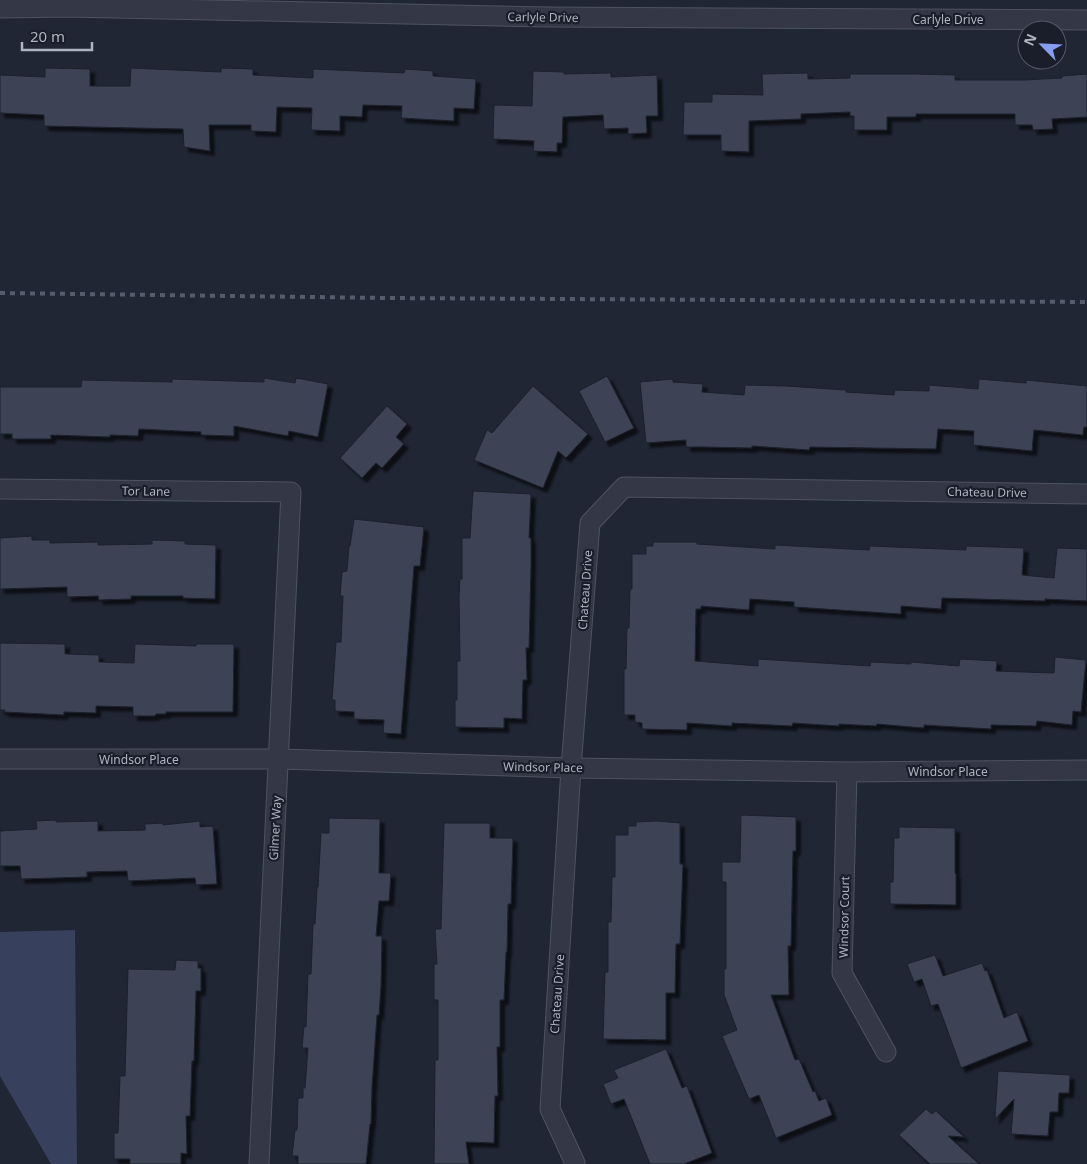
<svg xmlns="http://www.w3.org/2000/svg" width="1087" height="1164" viewBox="0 0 1087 1164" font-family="'Noto Sans',sans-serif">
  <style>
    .water { fill: #37405d }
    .building { fill: #3d4355; stroke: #1c202c; filter: url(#shadow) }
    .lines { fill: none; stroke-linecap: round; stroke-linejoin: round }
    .minor-casing { stroke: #4e5360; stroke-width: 21 }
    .minor { stroke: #343846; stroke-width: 19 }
    .rail { stroke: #565c6c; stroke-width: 4; stroke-dasharray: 5 5; stroke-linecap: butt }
    .labels { text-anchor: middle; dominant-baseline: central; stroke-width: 4.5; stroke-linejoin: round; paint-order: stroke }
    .street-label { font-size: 12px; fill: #aeb3c2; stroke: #1a1e2a }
  </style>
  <defs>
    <filter id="shadow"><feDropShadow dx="4.5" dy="4.5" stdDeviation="1" flood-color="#0009"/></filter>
  </defs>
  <rect width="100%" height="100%" fill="#212635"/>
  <polygon class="water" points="75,930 77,1164 51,1164 0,1076 0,932"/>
  <g class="building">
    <polygon points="45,68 90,69 90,86 130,86 131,68 221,72 221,68 253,69 253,75 313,78 313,69 404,73 405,69 433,71 433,76 476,79 474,109 454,108 454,121 401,118 402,106 363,105 362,117 340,116 340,131 311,130 312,108 277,107 276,132 251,131 251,125 209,125 210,151 184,147 183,129 44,126 44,115 0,113 0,75 45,77"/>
    <polygon points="533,71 564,72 564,74 611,73 611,77 657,75 658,116 646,116 647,133 628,134 628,128 604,129 603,115 563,117 562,143 557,143 557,152 533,151 534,141 493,139 494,105 532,106"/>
    <polygon points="808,73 808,79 850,78 850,74 916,74 955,75 955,80 1024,80 1062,78 1062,76 1087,74 1087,117 1052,119 1053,129 1033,130 1032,125 1015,125 1015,114 916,114 916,117 887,117 887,130 854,130 854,116 850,116 850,112 801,114 801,119 749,121 749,152 721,151 721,135 683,135 684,102 712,102 712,94 763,95 762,74"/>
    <polygon points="607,376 634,428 605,442 579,391"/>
    <polygon points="264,378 295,383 296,378 328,384 318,437 289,431 288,436 234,426 234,436 201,435 201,432 139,429 138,436 110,435 110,437 51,435 51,439 12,439 12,434 0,434 0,387 81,387 82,380 172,382 172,379 264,382"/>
    <polygon points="673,379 673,382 703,384 702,392 744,395 745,385 786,386 846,390 846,392 894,395 895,390 929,391 929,385 978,389 979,379 1026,383 1026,380 1087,386 1087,427 1084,427 1083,435 1034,430 1032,451 973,445 974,431 938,429 936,449 810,447 809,450 752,446 752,448 704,447 686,447 686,440 646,443 640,382"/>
    <polygon points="533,386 588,434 566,458 558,451 543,488 474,460 487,430 492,433"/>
    <polygon points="387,406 407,424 396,437 404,444 382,468 376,463 362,478 340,458"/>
    <polygon points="473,491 531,494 529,538 531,538 531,566 529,648 526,648 527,680 523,680 522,719 504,718 504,728 455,727 455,700 457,700 457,661 460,661 459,596 460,579 462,579 462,538 470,538"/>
    <polygon points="354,519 424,527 420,566 414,566 401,734 383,733 384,720 354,719 354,712 335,711 335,700 332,700 336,642 341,642 343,596 340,596 342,572 347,571 349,546 350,546"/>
    <polygon points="32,536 32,540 50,540 50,543 98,542 98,545 152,544 152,540 185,541 185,544 216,545 215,599 183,598 183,596 131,596 131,599 99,600 98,596 67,597 67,587 0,589 0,538"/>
    <polygon points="653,542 697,542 697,544 775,549 775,545 869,550 870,546 966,550 966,546 1024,548 1022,575 1054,578 1057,548 1087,549 1087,601 1045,599 1045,601 942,598 941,609 901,606 901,614 794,607 794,602 750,599 749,610 701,606 701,609 696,609 695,661 758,666 758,659 870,666 871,662 911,664 911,662 959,666 960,659 997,661 996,671 1054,673 1055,657 1086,660 1081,712 1073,711 1072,725 1037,721 1036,726 991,725 991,729 924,725 924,728 877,724 876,726 839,724 839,726 793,723 792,726 732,723 732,726 687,723 687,730 642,729 642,723 635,722 635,715 624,715 624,669 626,669 627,628 629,628 630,589 632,589 632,554 646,554 646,546 653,546"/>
    <polygon points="0,643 65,644 65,654 99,655 99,662 134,663 135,644 196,646 196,644 234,644 233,712 166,712 166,714 156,714 155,716 133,716 133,707 96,706 96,713 64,712 64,715 4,712 5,710 0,710"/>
    <polygon points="741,815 796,817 796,851 793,851 791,946 788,946 789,995 771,995 795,1060 799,1059 813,1092 815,1091 819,1101 826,1098 832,1115 776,1138 759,1095 749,1099 722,1036 737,1030 724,995 724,969 726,969 726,882 722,882 722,862 740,862"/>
    <polygon points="329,818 380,819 379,873 391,873 389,901 379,901 376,936 382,936 381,986 379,1015 377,1015 372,1087 371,1124 370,1124 366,1164 298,1164 298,1156 292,1156 295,1130 297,1130 298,1098 303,1098 303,1088 305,1088 308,1048 302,1048 304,1026 306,1027 308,974 311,974 313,924 315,924 317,888 318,887 321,833 329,833"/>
    <polygon points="56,820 56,822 98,821 98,831 145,830 145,824 163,823 163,825 200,821 200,827 213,826 217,884 196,885 195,878 128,881 127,871 87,872 87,877 21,879 20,866 0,866 0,831 37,829 36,821"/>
    <polygon points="657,821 680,823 680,864 683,864 680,944 676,944 675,993 666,993 666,1040 603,1039 605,972 608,972 608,922 611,922 612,877 615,877 615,835 628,835 628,826 636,826 636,822"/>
    <polygon points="444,823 490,823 490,838 513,838 511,904 508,904 507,952 506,952 504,1000 500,1000 500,1047 497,1047 498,1096 495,1096 494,1143 466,1142 469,1164 434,1164 435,1060 438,1060 438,1000 434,1000 434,964 437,964 435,929 441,929"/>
    <polygon points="899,827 955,828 955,873 956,874 956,905 890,904 890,882 893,882 894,838 899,838"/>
    <polygon points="935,955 943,976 982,963 985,971 987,970 1004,1018 1017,1012 1028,1041 961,1068 938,1004 931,1006 922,979 914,982 907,964"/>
    <polygon points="176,960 198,961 198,968 201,968 201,991 196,991 194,1061 192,1061 190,1116 186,1116 187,1154 181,1153 181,1164 130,1164 130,1159 114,1159 114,1133 118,1133 120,1076 125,1076 128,969 175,970"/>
    <polygon points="666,1049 682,1088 687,1086 712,1153 684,1164 650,1164 624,1099 611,1104 603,1084 618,1078 614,1070"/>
    <polygon points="998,1071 1070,1075 1069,1093 1059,1093 1058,1112 1050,1112 1048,1136 1011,1134 1014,1099 995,1119"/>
    <polygon points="926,1109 932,1114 936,1111 964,1137 948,1136 979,1164 930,1164 899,1135"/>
  </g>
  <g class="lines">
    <defs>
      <g id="minor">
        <polyline points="0,8 67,7 550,17 1087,20"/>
        <polyline points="0,489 291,492 259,1164"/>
        <polyline points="0,759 279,759 571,768 847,772 1087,770"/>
        <polyline points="847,772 842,973 886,1052"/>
        <polyline points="575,1163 550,1109 571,768 590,523 624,487 1087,494"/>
      </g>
    </defs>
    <use href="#minor" class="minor-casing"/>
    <use href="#minor" class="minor"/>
    <polyline class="rail" points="0,293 388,298 1087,302"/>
  </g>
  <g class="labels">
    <g class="street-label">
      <text transform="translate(543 17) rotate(1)">Carlyle Drive</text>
      <text x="948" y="19">Carlyle Drive</text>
      <text transform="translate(146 491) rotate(1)">Tor Lane</text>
      <text transform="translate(987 492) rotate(1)">Chateau Drive</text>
      <text transform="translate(585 590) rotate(-86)">Chateau Drive</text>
      <text x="139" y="759">Windsor Place</text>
      <text transform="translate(543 767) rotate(1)">Windsor Place</text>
      <text x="948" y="771">Windsor Place</text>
      <text transform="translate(275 828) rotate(-87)">Gilmer Way</text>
      <text transform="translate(844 917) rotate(-89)">Windsor Court</text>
      <text transform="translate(557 994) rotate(-86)">Chateau Drive</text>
    </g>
  </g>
  <g transform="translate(1042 45) rotate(294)"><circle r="24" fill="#1a1e2a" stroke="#555a67"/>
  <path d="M0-4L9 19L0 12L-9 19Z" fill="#869df0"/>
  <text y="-8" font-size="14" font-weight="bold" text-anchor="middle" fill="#aeb3c2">N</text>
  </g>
  <path d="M22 42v8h70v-8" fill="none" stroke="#aeb3c2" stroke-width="2.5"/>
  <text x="30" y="42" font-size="15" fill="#aeb3c2" stroke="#1a1e2a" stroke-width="4" paint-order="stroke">20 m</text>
</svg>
